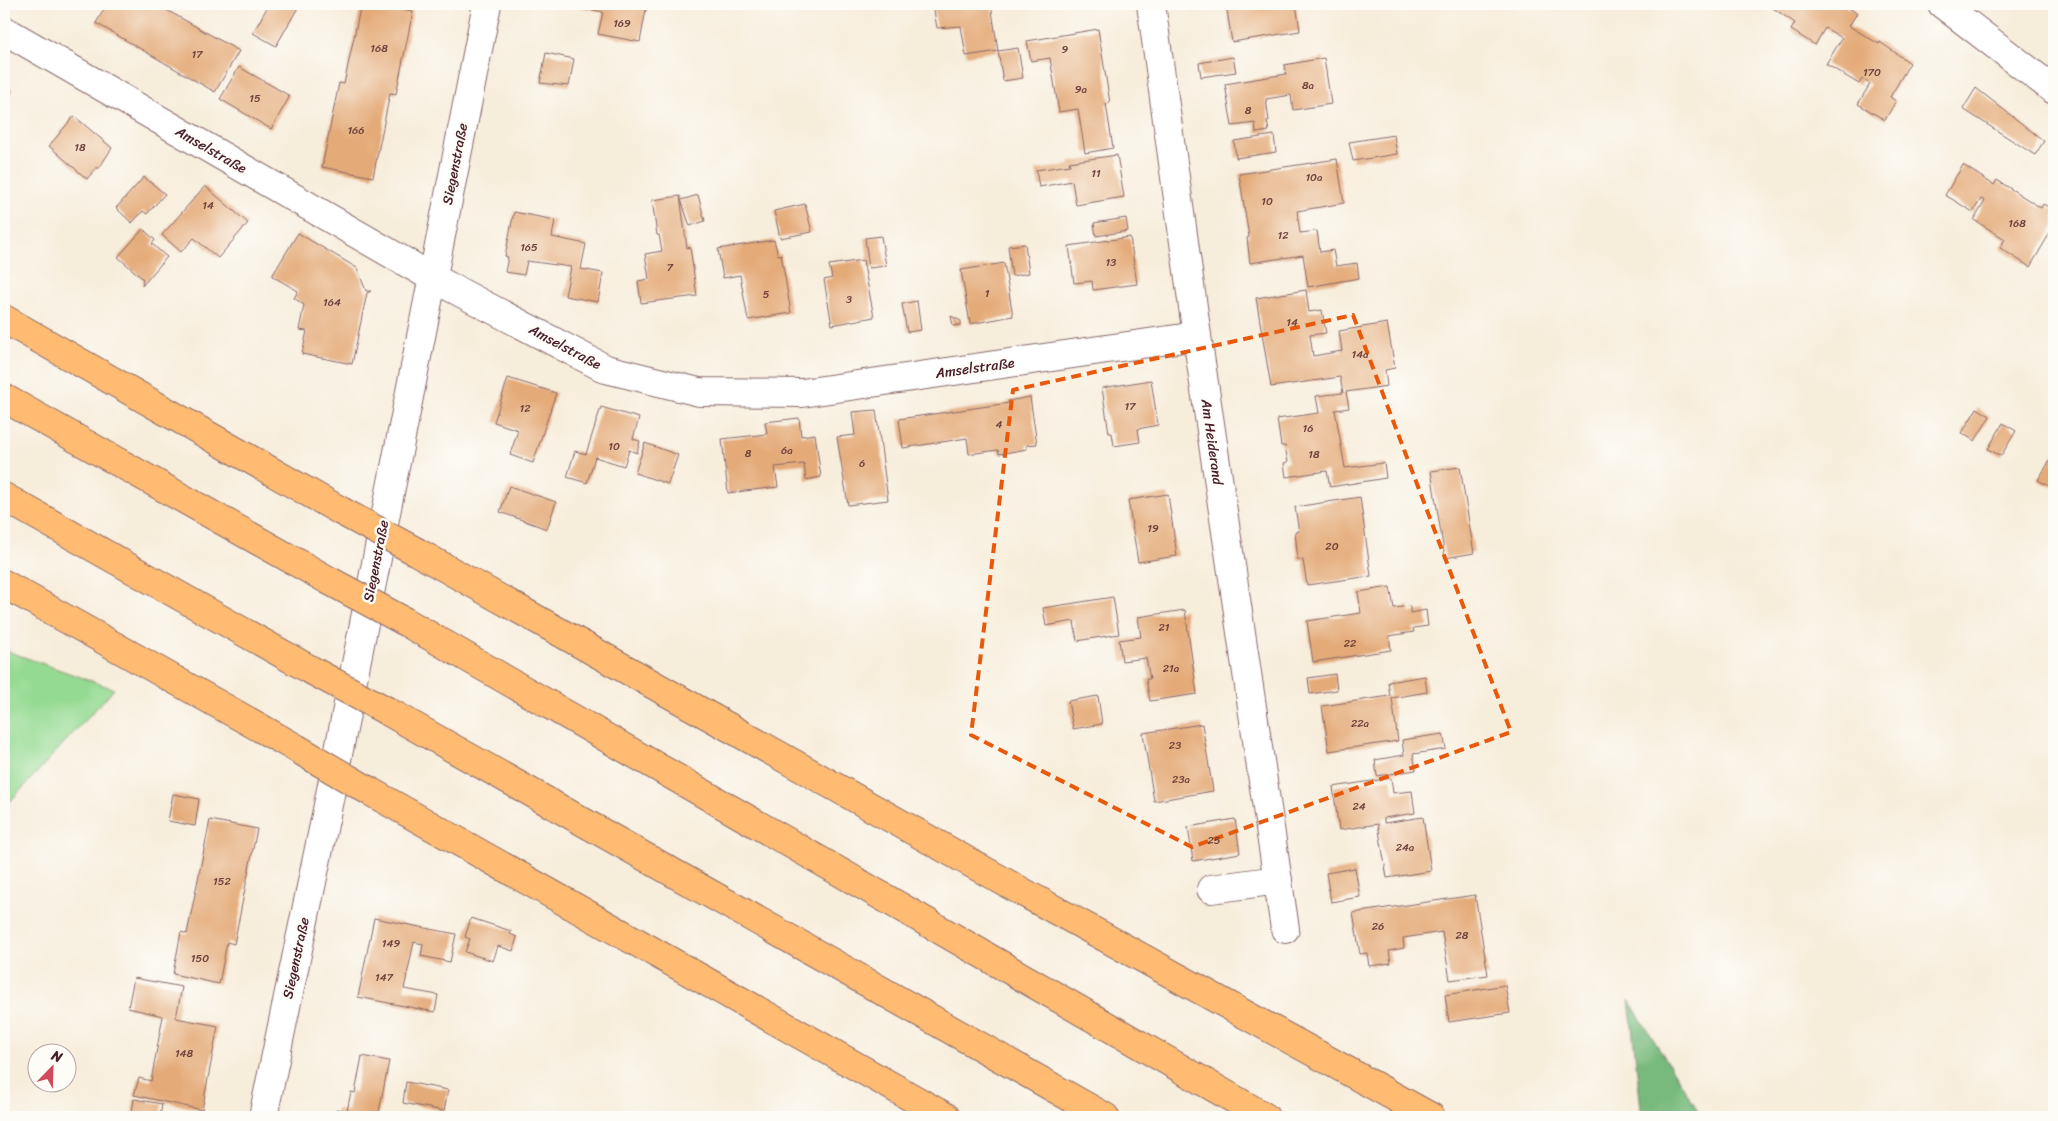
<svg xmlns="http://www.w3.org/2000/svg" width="2058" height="1121" viewBox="0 0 2058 1121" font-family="Sriracha,sans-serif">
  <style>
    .green { fill: #95da93; stroke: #707c5f }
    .forest { fill: #78ba7d; stroke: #616c54 }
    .building { fill: #e4aa78 }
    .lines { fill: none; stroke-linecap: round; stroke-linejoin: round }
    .minor-casing { stroke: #876769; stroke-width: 30 }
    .highway-casing { stroke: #876769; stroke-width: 30 }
    .minor { stroke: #fff; stroke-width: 28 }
    .highway { stroke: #ffbb71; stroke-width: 28 }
    .highway-bridge-casing { stroke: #876769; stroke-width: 30; stroke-linecap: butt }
    .highway-bridge { stroke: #ffbb71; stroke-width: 28 }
    .marked { fill: none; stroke: #e8590c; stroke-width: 4; stroke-dasharray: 10 6; stroke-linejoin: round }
    .labels { text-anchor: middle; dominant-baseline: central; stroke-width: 5; stroke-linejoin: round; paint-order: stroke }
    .number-label { font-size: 11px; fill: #70423e }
    .street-label { font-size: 14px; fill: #4a1f2b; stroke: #fdfcf7 }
  </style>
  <rect width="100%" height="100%" fill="#fdfcf7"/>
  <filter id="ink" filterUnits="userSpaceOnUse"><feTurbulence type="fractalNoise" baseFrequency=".02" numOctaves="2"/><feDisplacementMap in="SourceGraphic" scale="10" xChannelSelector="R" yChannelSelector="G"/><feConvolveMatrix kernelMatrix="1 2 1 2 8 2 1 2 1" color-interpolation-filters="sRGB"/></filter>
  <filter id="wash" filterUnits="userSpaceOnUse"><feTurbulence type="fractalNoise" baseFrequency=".0096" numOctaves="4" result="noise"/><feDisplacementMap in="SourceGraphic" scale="20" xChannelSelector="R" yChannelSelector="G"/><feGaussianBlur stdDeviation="1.12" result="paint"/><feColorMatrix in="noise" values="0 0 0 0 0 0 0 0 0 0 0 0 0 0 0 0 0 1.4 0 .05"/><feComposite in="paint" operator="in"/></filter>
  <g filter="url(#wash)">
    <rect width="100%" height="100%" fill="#f7eddb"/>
    <polygon class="green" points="4,650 114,689 4,808"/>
    <polygon class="forest" points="1629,1000 1702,1117 1642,1117"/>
    <g id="blocks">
      <g class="building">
        <polygon points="107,4 156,4 239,51 215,92 96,23"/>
        <polygon points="269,4 300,4 276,46 253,33"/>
        <polygon points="361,4 374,4 413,11 396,94 390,93 373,177 322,167 339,83 344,84"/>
        <polygon points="566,4 647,4 640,42 598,34 603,12"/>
        <polygon points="933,4 991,4 998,51 966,56 961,26 937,28"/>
        <polygon points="1226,4 1296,4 1300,31 1232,42"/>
        <polygon points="1767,4 1842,4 1857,13 1849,26 1879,44 1880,42 1910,63 1890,97 1896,101 1885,120 1858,104 1870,84 1862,79 1859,84 1826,64 1842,38 1825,28 1815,45 1791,30 1795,23"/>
        <polygon points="1098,29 1110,103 1106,104 1113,148 1085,153 1078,109 1059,112 1050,58 1031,61 1027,41"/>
        <polygon points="1018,48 1023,78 1003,81 998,51"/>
        <polygon points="546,53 574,59 569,86 540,83"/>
        <polygon points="1233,57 1236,72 1201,77 1199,63"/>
        <polygon points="1324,58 1331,104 1293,110 1291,95 1266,99 1269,121 1267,121 1269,131 1256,133 1255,123 1232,126 1225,84 1286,74 1284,65"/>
        <polygon points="239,67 290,96 271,129 220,99"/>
        <polygon points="4,84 12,91 4,100"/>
        <polygon points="1976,88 2044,141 2035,155 1963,109"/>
        <polygon points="74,116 112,148 99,168 96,168 87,179 49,146"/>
        <polygon points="1274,135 1276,152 1236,158 1234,141"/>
        <polygon points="1394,135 1397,154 1353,161 1349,142"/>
        <polygon points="1117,155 1124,197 1076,205 1072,181 1039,187 1036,170 1070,165 1069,162"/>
        <polygon points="1337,159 1344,203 1297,211 1300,233 1317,231 1320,252 1333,250 1336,266 1357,263 1359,278 1308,287 1303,255 1250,263 1247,238 1249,237 1239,174"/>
        <polygon points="1963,165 1994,185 1997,180 2041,208 2043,204 2054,210 2054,226 2030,267 2000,248 2005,239 1974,220 1985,201 1981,199 1973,212 1945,195"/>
        <polygon points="144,177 165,194 147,214 143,211 132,223 116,208"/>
        <polygon points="205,186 248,223 218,258 194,238 181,252 162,235"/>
        <polygon points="698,195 705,221 690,226 681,200"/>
        <polygon points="680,196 687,248 690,247 697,296 641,303 638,281 649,279 645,254 662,251 659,235 657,235 652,200"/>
        <polygon points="805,204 812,232 780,238 774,211"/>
        <polygon points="514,212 555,220 552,237 586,244 581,269 603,273 598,302 565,296 571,267 527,261 524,275 505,272 508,257 505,256"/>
        <polygon points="1126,218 1128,231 1096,236 1094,223"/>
        <polygon points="143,229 155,240 152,244 167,257 142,286 143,279 118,257"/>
        <polygon points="298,233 357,268 366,291 371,291 367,293 352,364 302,354 307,331 299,330 304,305 294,298 298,291 272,276"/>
        <polygon points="881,236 886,266 869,268 865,238"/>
        <polygon points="1130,237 1137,284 1093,290 1092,281 1074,283 1069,246"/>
        <polygon points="774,240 778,255 781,254 791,313 748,320 740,275 723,278 718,249"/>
        <polygon points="1025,244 1029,273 1012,276 1008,246"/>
        <polygon points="863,260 874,317 832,325 824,280 832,278 829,265"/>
        <polygon points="1004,263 1013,316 970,324 961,270"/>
        <polygon points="1306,290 1309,312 1322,310 1326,333 1310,335 1313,356 1342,351 1339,331 1387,323 1395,368 1385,370 1387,386 1346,392 1349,408 1335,410 1345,468 1384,463 1386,478 1330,487 1327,471 1286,477 1284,463 1288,462 1285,446 1281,446 1277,419 1319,413 1316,396 1343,393 1340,377 1271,387 1256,298"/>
        <polygon points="917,301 921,330 907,332 902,304"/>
        <polygon points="951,316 961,321 961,325 953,326"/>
        <polygon points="508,378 556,393 533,463 510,455 518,430 494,422"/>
        <polygon points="1151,380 1158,425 1138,429 1140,442 1114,446 1112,433 1109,433 1102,388"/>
        <polygon points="1030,397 1037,444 1027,445 1027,449 999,454 998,450 969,454 967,438 903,448 899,419 1009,403 1008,401"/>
        <polygon points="601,407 639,418 633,439 640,441 637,453 629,450 624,466 595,457 587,483 567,477 575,451 586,454"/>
        <polygon points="1977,408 1990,416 1975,441 1962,433"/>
        <polygon points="876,410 888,500 848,505 837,437 855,435 852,412"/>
        <polygon points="799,418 801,436 815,434 821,477 806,480 804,464 775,467 778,487 728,493 722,439 767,434 765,422"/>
        <polygon points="2003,423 2016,431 2001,456 1988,449"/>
        <polygon points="645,443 678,455 668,484 635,473"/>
        <polygon points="2054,454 2054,482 2051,487 2038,480"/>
        <polygon points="1460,467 1474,553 1445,558 1431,471"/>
        <polygon points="509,486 556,502 547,529 500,512"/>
        <polygon points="1168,494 1177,556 1138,562 1128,500"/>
        <polygon points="1360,497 1371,576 1307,585 1303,560 1298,560 1295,532 1299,532 1295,507"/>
        <polygon points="1390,587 1394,608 1410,606 1410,613 1426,610 1428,626 1413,628 1414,632 1389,636 1391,650 1313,662 1307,621 1361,613 1358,592"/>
        <polygon points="1113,597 1119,634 1077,641 1074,621 1046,626 1043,608"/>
        <polygon points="1185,610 1197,694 1150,701 1146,679 1150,679 1146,658 1122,661 1119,640 1141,637 1138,617"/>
        <polygon points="1335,674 1337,690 1310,694 1308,678"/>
        <polygon points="1425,676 1427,692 1392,698 1398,741 1329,751 1322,706 1390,696 1388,682"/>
        <polygon points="1098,696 1102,724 1073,729 1068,701"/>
        <polygon points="1202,724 1213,791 1154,801 1143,733"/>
        <polygon points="1443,734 1446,749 1413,754 1416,770 1377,776 1375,760 1404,755 1402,740"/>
        <polygon points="1391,778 1393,793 1412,791 1415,813 1384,818 1384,823 1423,817 1431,871 1387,878 1378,824 1339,830 1333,787"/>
        <polygon points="173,794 199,799 195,826 168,821"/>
        <polygon points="1235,819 1240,853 1193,861 1188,827"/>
        <polygon points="210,820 257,829 234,944 227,942 219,984 173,974 181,932 187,934"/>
        <polygon points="1355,868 1360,897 1331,902 1326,873"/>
        <polygon points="1475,895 1488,975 1450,980 1442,932 1403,938 1404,948 1389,951 1391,963 1369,966 1367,953 1360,954 1353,913"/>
        <polygon points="374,918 456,934 450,962 421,956 423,944 414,942 404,989 438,995 435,1012 358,997"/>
        <polygon points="471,918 511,931 510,934 517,937 513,951 498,946 493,961 465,952 470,939 465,937"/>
        <polygon points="134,978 182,987 176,1018 218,1026 202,1110 134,1095 139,1078 151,1081 163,1016 128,1008"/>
        <polygon points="1505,985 1510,1013 1449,1022 1445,995"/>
        <polygon points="362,1056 389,1061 378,1117 335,1117 336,1109 347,1111 351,1092 355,1093"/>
        <polygon points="406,1082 448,1090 444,1111 403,1103"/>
        <polygon points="134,1099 162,1104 160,1117 132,1112"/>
      </g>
    </g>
  </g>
  <g filter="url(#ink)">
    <use href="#blocks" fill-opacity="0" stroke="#876769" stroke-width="1"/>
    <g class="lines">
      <defs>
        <g id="minor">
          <polyline points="1151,4 1197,336 1285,929"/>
          <polyline points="1942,4 2054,90"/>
          <polyline points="4,30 433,278 606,369 699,392 802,393 1197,336"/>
          <polyline points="1211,889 1278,880"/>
          <polyline points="263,1117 326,815 487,4"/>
        </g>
        <g id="highway">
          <polyline points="4,319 341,511"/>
          <polyline points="4,398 328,580"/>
          <polyline points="4,497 311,670"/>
          <polyline points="417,552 1010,885 1431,1117"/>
          <polyline points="4,584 296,748"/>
          <polyline points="404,621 1265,1117"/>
          <polyline points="387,711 1105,1117"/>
          <polyline points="371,792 946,1117"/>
        </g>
      </defs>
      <use href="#minor" class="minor-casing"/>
      <use href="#highway" class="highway-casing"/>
      <use href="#minor" class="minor"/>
      <use href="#highway" class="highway"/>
      <defs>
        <g id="highway-bridge">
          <polyline points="341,511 417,552"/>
          <polyline points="328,580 404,621"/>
          <polyline points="311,670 387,711"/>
          <polyline points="296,748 371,792"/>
        </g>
      </defs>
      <use href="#highway-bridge" class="highway-bridge-casing"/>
      <use href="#highway-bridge" class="highway-bridge"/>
    </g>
  </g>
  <path class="marked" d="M1353,315L1511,732L1192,847L971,735L1013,390Z"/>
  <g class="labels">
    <g class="number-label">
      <text x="622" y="23">169</text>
      <text x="379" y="48">168</text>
      <text x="1065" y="49">9</text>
      <text x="197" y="54">17</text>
      <text x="1872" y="72">170</text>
      <text x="1308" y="85">8a</text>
      <text x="1081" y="89">9a</text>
      <text x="255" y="98">15</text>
      <text x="1248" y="110">8</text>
      <text x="356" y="130">166</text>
      <text x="80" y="147">18</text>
      <text x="1096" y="173">11</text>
      <text x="1314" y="177">10a</text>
      <text x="1267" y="201">10</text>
      <text x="208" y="205">14</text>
      <text x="2017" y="223">168</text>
      <text x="1283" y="235">12</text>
      <text x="529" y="247">165</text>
      <text x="1111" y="262">13</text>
      <text x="670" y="267">7</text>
      <text x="987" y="293">1</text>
      <text x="766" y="294">5</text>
      <text x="849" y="299">3</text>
      <text x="332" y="302">164</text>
      <text x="1292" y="322">14</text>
      <text x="1360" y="354">14a</text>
      <text x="1130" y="406">17</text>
      <text x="525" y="408">12</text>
      <text x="999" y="424">4</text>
      <text x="1308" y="428">16</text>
      <text x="614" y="446">10</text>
      <text x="787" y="450">6a</text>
      <text x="748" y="453">8</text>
      <text x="1314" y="454">18</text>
      <text x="862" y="463">6</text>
      <text x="1153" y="528">19</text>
      <text x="1332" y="546">20</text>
      <text x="1164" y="627">21</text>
      <text x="1350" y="643">22</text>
      <text x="1171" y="668">21a</text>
      <text x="1360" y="723">22a</text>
      <text x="1175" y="745">23</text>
      <text x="1181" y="779">23a</text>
      <text x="1359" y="806">24</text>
      <text x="1214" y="840">25</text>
      <text x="1405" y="847">24a</text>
      <text x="222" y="881">152</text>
      <text x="1378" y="926">26</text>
      <text x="1462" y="935">28</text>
      <text x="391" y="943">149</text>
      <text x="200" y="958">150</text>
      <text x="384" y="977">147</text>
      <text x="184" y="1053">148</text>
    </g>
    <g class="street-label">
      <text transform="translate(211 150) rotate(30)">Amselstraße</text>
      <text transform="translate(455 164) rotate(-79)">Siegenstraße</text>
      <text transform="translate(565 347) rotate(28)">Amselstraße</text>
      <text transform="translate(975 368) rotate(-8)">Amselstraße</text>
      <text transform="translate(1212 442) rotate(82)">Am Heiderand</text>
      <text transform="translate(376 561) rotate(-79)">Siegenstraße</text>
      <text transform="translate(296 958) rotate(-78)">Siegenstraße</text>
    </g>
  </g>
  <rect width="2058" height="1121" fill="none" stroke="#fdfcf7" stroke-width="20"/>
  <g transform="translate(52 1068) rotate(23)"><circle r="24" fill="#fdfcf7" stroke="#b5a4a5"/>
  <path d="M0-4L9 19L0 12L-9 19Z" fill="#d1495b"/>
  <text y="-8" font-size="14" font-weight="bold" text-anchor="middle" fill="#4a1f2b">N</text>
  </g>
</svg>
